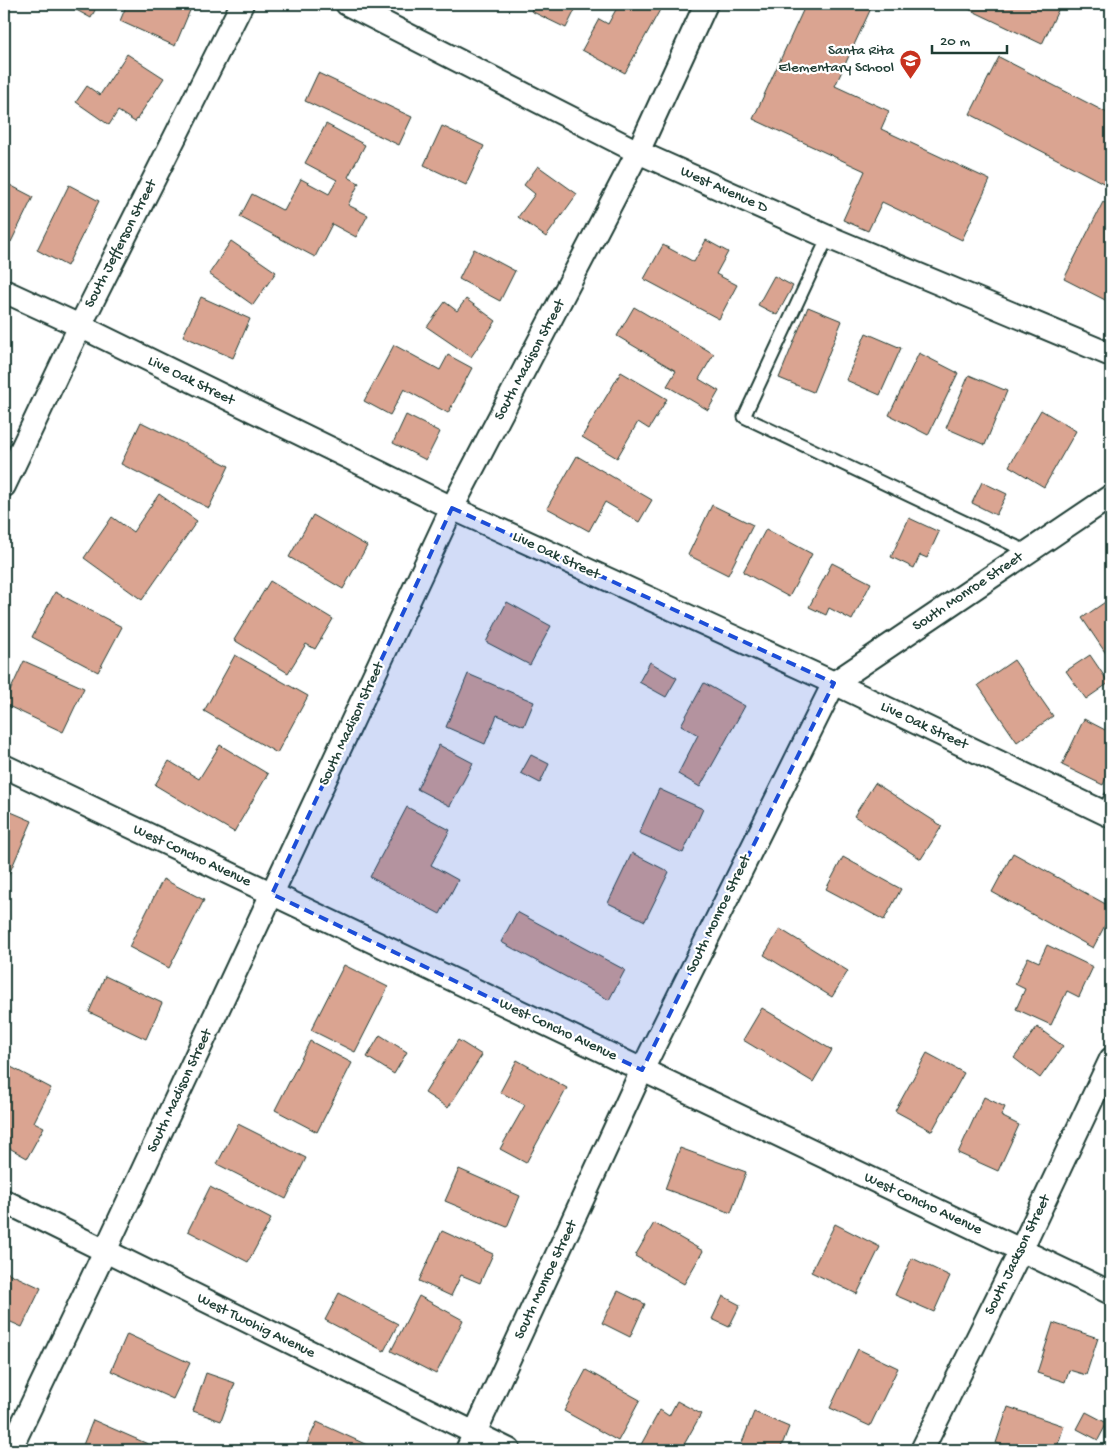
<svg xmlns="http://www.w3.org/2000/svg" width="1115" height="1454" viewBox="0 0 1115 1454" font-family="'Gochi Hand',sans-serif">
  <style>
    .building { fill: #daa491; stroke: #1f3d34 }
    .lines { fill: none; stroke-linecap: round; stroke-linejoin: round }
    .service-casing { stroke: #1f3d34; stroke-width: 15 }
    .minor-casing { stroke: #1f3d34; stroke-width: 26 }
    .service { stroke: #fff; stroke-width: 11 }
    .minor { stroke: #fff; stroke-width: 22 }
    .marked { fill: #1d4ed8; fill-opacity: 0.2; stroke: #1d4ed8; stroke-width: 4; stroke-dasharray: 10 6; stroke-linejoin: round }
    .labels { text-anchor: middle; dominant-baseline: central; stroke-width: 4.5; stroke-linejoin: round; paint-order: stroke }
    .poi-label { font-size: 15px; fill: #1f3d34; stroke: #fff; text-anchor: end }
    .street-label { font-size: 15px; fill: #1f3d34; stroke: #fff }
  </style>
  <rect width="100%" height="100%" fill="#fff"/>
  <filter id="ink" filterUnits="userSpaceOnUse"><feTurbulence type="fractalNoise" baseFrequency=".02" numOctaves="2"/><feDisplacementMap in="SourceGraphic" scale="10" xChannelSelector="R" yChannelSelector="G"/><feConvolveMatrix kernelMatrix="1 2 1 2 8 2 1 2 1" color-interpolation-filters="sRGB"/></filter>
  <g filter="url(#ink)">
    <g class="building">
      <polygon points="70,4 98,4 91,18 69,6"/>
      <polygon points="127,4 183,4 191,8 175,46 120,21"/>
      <polygon points="534,4 578,4 566,28 531,11"/>
      <polygon points="619,4 652,4 661,8 625,73 582,50 599,19 608,24"/>
      <polygon points="806,4 873,4 835,86 889,111 881,129 990,180 962,240 882,202 868,231 843,220 865,171 753,119"/>
      <polygon points="958,4 1061,4 1042,44"/>
      <polygon points="127,54 164,78 135,122 118,111 109,125 76,102 87,86 100,95"/>
      <polygon points="999,57 1111,115 1111,187 970,114"/>
      <polygon points="318,73 412,117 399,145 305,101"/>
      <polygon points="326,124 365,145 348,177 359,183 348,205 368,215 356,237 332,224 315,257 240,217 252,194 284,211 301,179 329,194 337,180 305,163"/>
      <polygon points="442,126 484,146 466,185 424,165"/>
      <polygon points="538,166 577,194 546,237 518,217 535,194 524,185"/>
      <polygon points="4,182 33,197 11,242 4,238"/>
      <polygon points="69,185 99,201 67,266 37,250"/>
      <polygon points="1103,202 1111,206 1111,303 1064,279"/>
      <polygon points="706,240 728,252 716,274 737,285 719,319 644,279 663,245 694,262"/>
      <polygon points="231,241 276,272 253,305 209,274"/>
      <polygon points="474,249 515,271 500,301 459,279"/>
      <polygon points="774,276 793,286 777,315 758,305"/>
      <polygon points="201,297 250,319 233,358 183,336"/>
      <polygon points="466,299 496,321 471,357 427,327 445,302 457,311"/>
      <polygon points="634,307 714,354 699,379 719,391 708,410 667,386 676,371 617,336"/>
      <polygon points="808,307 842,321 813,392 779,378"/>
      <polygon points="866,333 901,348 880,395 846,380"/>
      <polygon points="394,345 440,370 448,355 472,368 448,413 404,389 390,415 364,401"/>
      <polygon points="919,353 958,373 928,435 889,415"/>
      <polygon points="621,372 667,399 649,429 638,422 617,458 582,437"/>
      <polygon points="969,375 1007,391 985,445 946,428"/>
      <polygon points="1041,410 1076,431 1044,487 1009,466"/>
      <polygon points="406,415 440,432 426,460 393,443"/>
      <polygon points="141,422 229,466 209,508 121,464"/>
      <polygon points="577,456 652,500 639,522 605,502 589,531 547,508"/>
      <polygon points="982,482 1007,494 996,515 972,503"/>
      <polygon points="159,494 197,521 142,600 84,558 112,517 133,532"/>
      <polygon points="712,505 753,525 728,575 688,555"/>
      <polygon points="313,515 367,546 343,589 289,557"/>
      <polygon points="909,518 939,532 927,558 920,555 914,568 891,557"/>
      <polygon points="766,529 812,554 789,597 743,572"/>
      <polygon points="832,563 871,583 852,620 829,608 826,615 809,607"/>
      <polygon points="270,581 333,619 315,649 306,644 288,673 234,640"/>
      <polygon points="55,592 122,627 98,672 32,637"/>
      <polygon points="1111,598 1111,661 1082,618"/>
      <polygon points="507,602 551,626 530,665 486,642"/>
      <polygon points="235,655 308,696 277,753 204,711"/>
      <polygon points="1090,655 1109,683 1086,699 1066,671"/>
      <polygon points="1014,660 1053,716 1017,742 978,685"/>
      <polygon points="24,661 84,688 63,732 4,704"/>
      <polygon points="650,662 677,678 666,697 639,682"/>
      <polygon points="468,674 534,702 524,726 497,715 485,744 446,727"/>
      <polygon points="704,683 745,706 700,787 678,774 698,735 681,725"/>
      <polygon points="1084,719 1111,733 1111,767 1103,785 1062,765"/>
      <polygon points="220,745 268,774 234,832 155,785 169,761 199,779"/>
      <polygon points="439,745 473,763 450,806 417,789"/>
      <polygon points="531,755 549,764 540,783 521,773"/>
      <polygon points="875,783 942,826 921,859 854,816"/>
      <polygon points="659,789 703,809 683,853 639,833"/>
      <polygon points="407,807 450,830 431,865 458,880 440,914 370,877"/>
      <polygon points="4,809 32,821 6,881 4,880"/>
      <polygon points="632,853 669,872 645,921 608,903"/>
      <polygon points="1013,853 1111,907 1111,914 1093,948 992,892"/>
      <polygon points="843,857 901,889 884,920 826,889"/>
      <polygon points="163,879 204,900 169,968 129,947"/>
      <polygon points="517,912 625,970 609,1000 501,942"/>
      <polygon points="780,929 848,971 832,997 764,955"/>
      <polygon points="1047,945 1093,967 1079,997 1067,991 1051,1025 1016,1009 1025,989 1015,984 1028,957 1039,962"/>
      <polygon points="344,965 388,987 355,1052 311,1030"/>
      <polygon points="105,976 162,1003 146,1039 89,1012"/>
      <polygon points="762,1008 832,1050 813,1082 743,1040"/>
      <polygon points="1037,1027 1063,1046 1040,1078 1014,1058"/>
      <polygon points="380,1035 407,1052 394,1074 367,1057"/>
      <polygon points="458,1040 482,1055 448,1108 425,1093"/>
      <polygon points="310,1041 352,1063 317,1132 275,1110"/>
      <polygon points="927,1053 964,1073 932,1131 895,1111"/>
      <polygon points="517,1060 567,1088 526,1163 500,1149 525,1105 500,1092"/>
      <polygon points="11,1067 51,1088 34,1122 44,1127 27,1158 4,1145 4,1081"/>
      <polygon points="984,1097 1005,1107 1001,1116 1019,1125 998,1171 958,1153"/>
      <polygon points="238,1124 306,1158 286,1199 217,1164"/>
      <polygon points="680,1148 746,1172 731,1213 665,1189"/>
      <polygon points="459,1169 520,1196 507,1227 445,1201"/>
      <polygon points="210,1187 271,1219 248,1262 188,1231"/>
      <polygon points="654,1223 703,1251 684,1284 635,1256"/>
      <polygon points="835,1224 880,1247 857,1294 811,1272"/>
      <polygon points="442,1231 493,1254 480,1283 461,1275 451,1296 419,1281"/>
      <polygon points="912,1258 950,1276 934,1312 895,1295"/>
      <polygon points="4,1271 41,1288 22,1327 4,1319"/>
      <polygon points="618,1291 645,1304 630,1337 602,1323"/>
      <polygon points="339,1293 398,1324 384,1351 325,1320"/>
      <polygon points="419,1296 463,1320 436,1374 391,1351"/>
      <polygon points="723,1296 740,1305 729,1327 712,1319"/>
      <polygon points="1053,1323 1098,1338 1086,1375 1069,1370 1065,1382 1037,1373"/>
      <polygon points="127,1334 190,1363 173,1399 111,1371"/>
      <polygon points="858,1349 898,1368 870,1426 830,1408"/>
      <polygon points="586,1370 640,1400 618,1441 564,1411"/>
      <polygon points="206,1373 235,1383 221,1421 193,1411"/>
      <polygon points="677,1401 701,1414 681,1450 638,1450 660,1410 669,1416"/>
      <polygon points="1008,1407 1064,1426 1056,1450 1018,1450 996,1443"/>
      <polygon points="754,1412 789,1427 780,1450 739,1450"/>
      <polygon points="1086,1412 1107,1423 1098,1440 1077,1429"/>
      <polygon points="93,1420 150,1445 148,1450 81,1450"/>
      <polygon points="317,1422 378,1450 304,1450"/>
    </g>
    <g class="lines">
      <defs>
        <g id="service">
          <polyline points="828,237 744,417 1028,552"/>
          <polyline points="1103,811 1111,797"/>
        </g>
        <g id="minor">
          <polyline points="347,4 638,152 828,237 1111,355"/>
          <polyline points="4,291 80,326 452,508 834,683 1111,816"/>
          <polyline points="4,486 80,326 242,4"/>
          <polyline points="4,766 1111,1293"/>
          <polyline points="4,1201 509,1450"/>
          <polyline points="10,1450 105,1251 452,508 638,152 706,4"/>
          <polyline points="467,1450 642,1070 834,683 1111,496"/>
          <polyline points="922,1450 1021,1250 1111,1059"/>
        </g>
      </defs>
      <use href="#service" class="service-casing"/>
      <use href="#minor" class="minor-casing"/>
      <use href="#service" class="service"/>
      <use href="#minor" class="minor"/>
    </g>
  </g>
  <path class="marked" d="M452,508L834,683L642,1070L272,894Z"/>
  <defs>
    <symbol id="school-pin" viewBox="-11 -11 22 30"><path d="M0 17L-7.5 6A9.5 9.5 0 1 1 7.5 6Z" fill="#c8321e" stroke="#fff"/><path d="M0-5L7-2L0 1L-7-2ZM-4 1L0 2.5L4 1V4Q0 6-4 4Z" fill="#fff"/></symbol>
  </defs>
  <g fill-rule="evenodd">
    <use href="#school-pin" x="898" y="48" width="25" height="34"/>
  </g>
  <g class="labels">
    <g class="poi-label">
      <text x="894" y="51">Santa Rita<tspan x="894" dy="17">Elementary School</tspan></text>
    </g>
    <g class="street-label">
      <text transform="translate(724 190) rotate(24)">West Avenue D</text>
      <text transform="translate(121 244) rotate(-63)">South Jefferson Street</text>
      <text transform="translate(530 360) rotate(-62)">South Madison Street</text>
      <text transform="translate(191 381) rotate(26)">Live Oak Street</text>
      <text transform="translate(556 556) rotate(25)">Live Oak Street</text>
      <text transform="translate(968 592) rotate(-34)">South Monroe Street</text>
      <text transform="translate(352 724) rotate(-65)">South Madison Street</text>
      <text transform="translate(924 726) rotate(25)">Live Oak Street</text>
      <text transform="translate(192 856) rotate(25)">West Concho Avenue</text>
      <text transform="translate(719 914) rotate(-64)">South Monroe Street</text>
      <text transform="translate(558 1030) rotate(25)">West Concho Avenue</text>
      <text transform="translate(180 1091) rotate(-65)">South Madison Street</text>
      <text transform="translate(923 1204) rotate(25)">West Concho Avenue</text>
      <text transform="translate(1018 1255) rotate(-64)">South Jackson Street</text>
      <text transform="translate(546 1280) rotate(-65)">South Monroe Street</text>
      <text transform="translate(256 1326) rotate(26)">West Twohig Avenue</text>
    </g>
  </g>
  <rect width="1115" height="1454" fill="none" stroke="#fff" stroke-width="20"/>
  <rect x="10" y="10" width="1095" height="1434" fill="none" stroke="#1f3d34" stroke-width="2" filter="url(#ink)"/>
  <path d="M932 45v8h75v-8" fill="none" stroke="#1f3d34" stroke-width="2.5"/>
  <text x="940" y="45" font-size="15" fill="#1f3d34" stroke="#ffffff" stroke-width="4" paint-order="stroke">20 m</text>
</svg>
